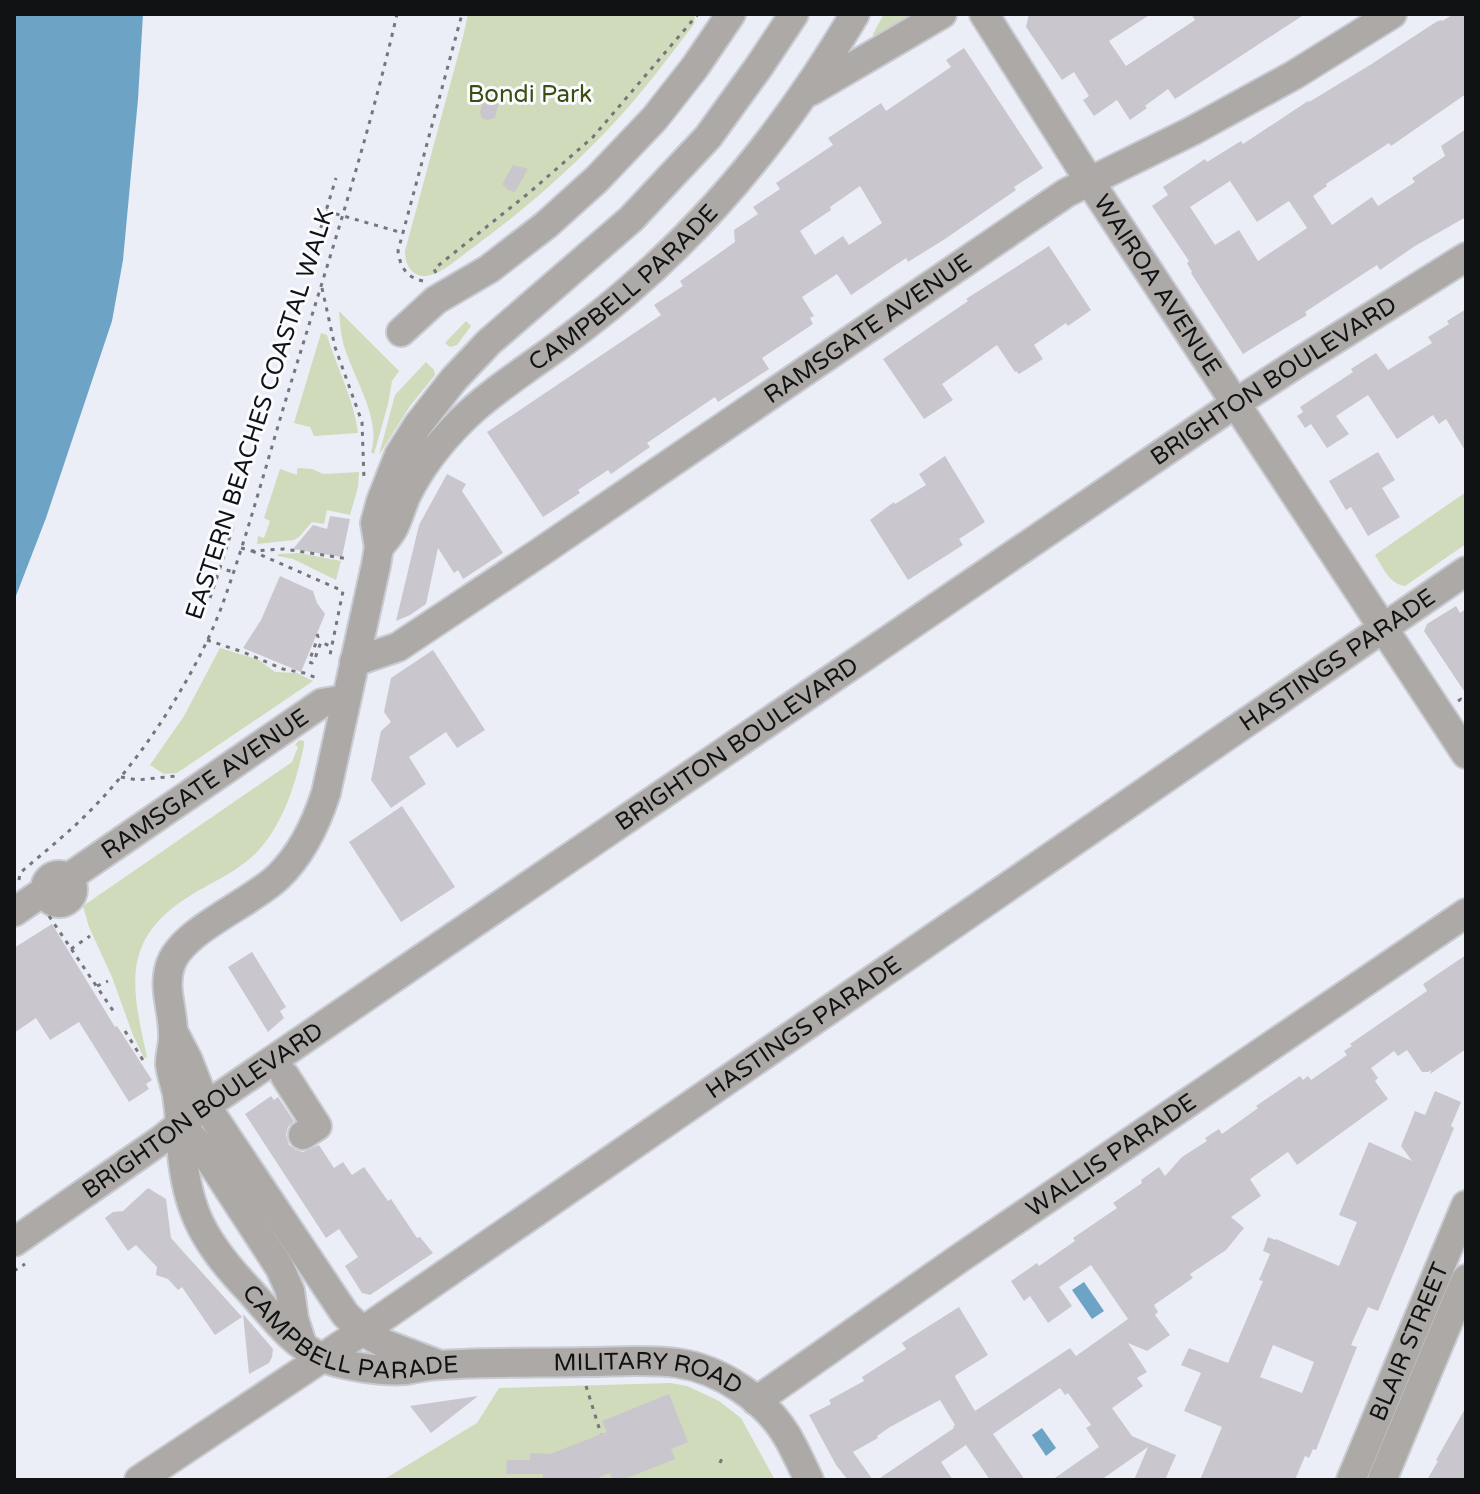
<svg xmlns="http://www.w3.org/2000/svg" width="1480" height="1494" viewBox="0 0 1480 1494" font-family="'Varela Round',sans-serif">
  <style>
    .green { fill: #cfdbba }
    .water { fill: #6da3c5 }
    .building { fill: #cac6ce; fill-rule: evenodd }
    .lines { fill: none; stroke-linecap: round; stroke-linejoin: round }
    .minor-casing { stroke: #c8cbd2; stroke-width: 32 }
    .path { stroke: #74767b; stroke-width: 3; stroke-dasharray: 4 6; stroke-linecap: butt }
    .minor { stroke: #aca9a6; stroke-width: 28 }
    .labels { text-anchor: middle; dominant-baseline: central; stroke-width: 6; stroke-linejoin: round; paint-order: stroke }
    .park-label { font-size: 24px; fill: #3d4d11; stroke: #fafbfe }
    .street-label { font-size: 24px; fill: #111214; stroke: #fafbfe }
  </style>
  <rect width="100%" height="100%" fill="#ebeef6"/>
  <g class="green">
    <path d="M468,14H695L694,24C668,58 643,92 614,123C569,171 520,214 467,252C455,261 440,275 425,276C411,276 405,264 405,251L463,37Z"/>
    <polygon points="884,14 916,14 874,38 873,34"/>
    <path d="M339,311L399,371L392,381L388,404L374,454L371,452C382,421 354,378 345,349C341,337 340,324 339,311Z"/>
    <polygon points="466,321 471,326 457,345 450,347 445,343"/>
    <path d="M321,333L327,335C337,369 354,399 358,433L314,436L310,427L294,423Z"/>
    <polygon points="426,362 434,370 435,375 410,406 379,455 395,395"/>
    <polygon points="300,468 312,469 323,474 359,472 358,487 350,515 327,510 324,524 312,522 299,537 294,540 257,544 258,536 264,538 270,521 264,518 280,469 297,475 297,469"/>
    <path d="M1466,492V544L1405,586C1389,584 1383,567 1375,555Z"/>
    <polygon points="299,553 341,561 336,580 293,559 278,556 278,554"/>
    <polygon points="220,648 259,660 275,672 297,673 313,681 177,773 164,774 150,765 184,716"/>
    <path d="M299,740L304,741V745C296,783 284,822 258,851C241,869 217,880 196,892C121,936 130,982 147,1057L144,1058L133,1035L112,977L89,927L83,906L292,762L298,747L295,745Z"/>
    <polygon points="671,1383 687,1386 719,1401 741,1418 775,1480 383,1480 477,1423 499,1388"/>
  </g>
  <g class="water">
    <polygon points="14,14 143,14 138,99 123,260 112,321 46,518 14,601"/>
    <polygon points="1084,1282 1104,1311 1092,1319 1072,1290"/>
    <polygon points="1042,1428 1056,1448 1046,1456 1032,1435"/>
  </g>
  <g class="building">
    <polygon points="1029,14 1151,14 1109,41 1126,66 1195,20 1191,14 1305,14 1175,99 1168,89 1145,106 1147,108 1130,120 1117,100 1094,116 1083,100 1089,96 1074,72 1062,80 1026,27"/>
    <path d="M1454,14H1466V94L1391,146L1389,143L1326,184L1327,186L1313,196L1332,225L1372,197L1378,206L1415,182L1412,178L1445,156L1441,146L1466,129V217L1415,246L1380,270L1377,265L1305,312L1307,315L1243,354L1191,273L1192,272L1187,263L1189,261L1152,206L1168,195L1163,187L1205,159L1207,162L1241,141L1243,144L1308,101L1309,102L1370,65L1436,22L1441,20L1442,21ZM1230,181L1257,222L1289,201L1307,228L1258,261L1239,230L1215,245L1190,207Z"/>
    <path d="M964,48L1043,168L1014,187L1016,190L945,239L908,262L906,258L851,295L837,274L802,297L814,316L810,318L813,324L762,358L769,369L718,402L715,397L647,443L650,447L611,474L608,470L578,490L580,493L543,517L487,432L661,315L654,305L683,286L680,281L735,242L734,230L758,214L753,207L780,189L776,183L833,145L828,138L881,103L886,111L951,67L946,60ZM860,186L882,223L849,245L843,236L815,255L800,231L831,210L830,207Z"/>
    <polygon points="491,93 497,96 499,102 495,118 487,120 482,118 480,112 484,98 486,94"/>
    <polygon points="513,165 528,169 515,192 508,190 502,184"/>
    <polygon points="1049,246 1091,310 1068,326 1066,323 1034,345 1043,359 1019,374 1016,371 1015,372 997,345 942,384 953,400 924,419 883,359 968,301 966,299"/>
    <polygon points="1466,309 1466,452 1446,419 1439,424 1433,415 1397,439 1368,395 1336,416 1349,434 1327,448 1311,424 1305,428 1297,416 1303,412 1300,407 1353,372 1351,369 1376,353 1388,370 1432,343 1428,337 1449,324 1447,321"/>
    <polygon points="1378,452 1395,480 1382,488 1400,517 1368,536 1351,507 1346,510 1329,481"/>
    <polygon points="945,456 985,522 959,539 963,545 908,580 870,520 894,502 895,504 926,485 919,474"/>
    <polygon points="447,474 466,484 462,491 503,553 463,579 458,570 454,573 438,548 426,604 410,615 396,621 419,525"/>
    <polygon points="330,516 350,519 342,557 293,549 313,525 327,529"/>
    <polygon points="280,576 313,591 317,603 325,614 301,672 243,648 261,620"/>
    <polygon points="1456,606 1460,613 1466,609 1466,694 1424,631 1427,624"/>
    <polygon points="433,650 485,730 457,748 446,732 409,757 426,784 391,808 371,780 381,731 391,722 384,712 391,678"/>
    <polygon points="402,806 455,887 401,922 349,842"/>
    <polygon points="52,924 115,1027 117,1026 152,1080 146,1084 149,1089 129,1102 79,1022 50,1040 36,1018 14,1033 14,948"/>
    <polygon points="252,952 286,1007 280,1011 284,1018 268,1032 228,967"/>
    <polygon points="1466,955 1466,1049 1430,1074 1431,1070 1428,1072 1422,1072 1407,1050 1398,1056 1394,1051 1371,1068 1378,1078 1375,1081 1388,1099 1297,1165 1288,1152 1250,1179 1261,1196 1231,1217 1244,1228 1226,1250 1190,1274 1193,1278 1154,1305 1158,1312 1155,1315 1170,1335 1147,1351 1128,1343 1147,1372 1137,1378 1143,1386 1112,1408 1132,1436 1176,1455 1165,1480 1134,1480 1148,1447 1101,1480 1052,1480 1099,1447 1086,1428 1091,1425 1068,1393 1065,1395 1060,1388 993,1434 1025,1480 990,1480 966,1445 941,1462 953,1480 877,1480 954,1428 953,1427 955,1425 940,1400 890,1427 877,1436 878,1438 853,1452 873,1480 848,1480 836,1465 809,1415 831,1404 829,1400 864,1381 862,1377 906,1349 902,1343 959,1307 988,1355 956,1375 955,1377 975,1411 1070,1348 1076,1356 1128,1319 1091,1265 1059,1287 1072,1306 1048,1323 1030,1296 1024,1301 1011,1281 1037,1263 1039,1266 1075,1241 1073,1238 1117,1208 1113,1203 1142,1183 1141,1180 1159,1167 1165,1176 1182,1157 1207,1141 1205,1138 1219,1129 1222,1134 1258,1108 1256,1106 1300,1076 1303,1080 1308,1076 1311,1080 1347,1055 1344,1051 1352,1046 1350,1044 1427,991 1423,984"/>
    <path d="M1435,1091L1461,1102L1451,1126L1454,1128L1378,1311L1368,1307L1351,1345L1357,1347L1316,1450L1313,1449L1309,1458L1305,1456L1295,1480H1200L1222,1427L1184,1411L1201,1373L1181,1365L1189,1348L1228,1363L1263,1281L1259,1280L1270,1254L1263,1251L1268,1237L1275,1240L1276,1239L1339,1266L1357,1222L1339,1215L1369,1142L1412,1161L1401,1146L1415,1111L1425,1115ZM1273,1345L1314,1362L1302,1393L1260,1377Z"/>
    <polygon points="271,1096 274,1100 278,1097 294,1121 288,1127 286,1135 289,1145 296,1150 303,1152 319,1145 334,1168 343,1162 352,1175 364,1167 388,1201 391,1199 417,1238 420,1237 433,1253 370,1295 362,1293 345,1266 358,1257 339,1229 326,1238 245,1114"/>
    <polygon points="148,1188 166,1199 171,1238 242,1317 215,1335 182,1287 178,1290 168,1279 156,1275 157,1267 136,1245 128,1251 105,1218 113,1212 123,1211"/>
    <polygon points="243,1314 273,1349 272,1357 269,1363 249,1374"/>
    <polygon points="669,1394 688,1442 671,1449 675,1459 622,1480 613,1480 610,1473 593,1480 543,1480 543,1474 506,1474 507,1460 530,1460 530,1453 550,1454 607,1432 602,1421"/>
    <polygon points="478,1396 431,1433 410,1406"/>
    <polygon points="1466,1407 1466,1480 1427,1480 1438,1461 1436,1460"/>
  </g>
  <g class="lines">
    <defs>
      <g id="minor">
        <path id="s1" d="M794,14L758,68L708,137L631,219L489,342L454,379L418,425L399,455L381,501L375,523L379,547L376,565L326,793C316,824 302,854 278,877C250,904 180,931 170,966C163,989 173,1010 173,1033C174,1043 170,1054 170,1064C171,1074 175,1084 177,1094C179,1106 180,1119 180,1131C185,1205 198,1236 249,1290C270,1313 292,1344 321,1357C341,1366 384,1372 406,1370C418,1368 430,1365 442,1365C490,1362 537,1363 584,1362C615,1362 647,1359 677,1363C720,1369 765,1399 787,1436C795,1450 802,1465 809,1480"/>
        <path id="s2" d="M984,14L1090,182L1466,754"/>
        <polyline points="811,91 942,14"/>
        <polyline points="401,332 436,300 489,269 546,225 597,179 655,118 695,67 731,14"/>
        <path id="s3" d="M379,547C384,541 391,534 394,527C399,516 402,505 407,494C421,466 440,442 461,421C483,399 508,382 533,364C566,341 598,317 629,290C720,212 794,117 855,14"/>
        <path id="s4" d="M354,662L398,647L539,553L1066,193L1192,131L1294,75L1392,14"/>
        <circle cx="59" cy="889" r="14"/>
        <path id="s5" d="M68,878L322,703L346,699"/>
        <polyline points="14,912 46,890"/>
        <polyline points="174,1033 188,1060 206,1106 345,1314 362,1331 385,1344 435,1363"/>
        <polyline points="285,1076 317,1126 303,1135"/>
        <polyline points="180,1124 202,1148 280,1268 290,1291 294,1319 302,1344"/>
        <path id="s6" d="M14,1242L161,1140L191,1116L1236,403L1302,360L1466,257"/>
        <path id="s7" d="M756,1401L960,1258L1466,913"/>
        <path id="s8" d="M139,1480L373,1324L1466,571"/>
        <path id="s9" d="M1351,1480L1466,1205"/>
        <polyline points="1382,1480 1466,1279"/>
      </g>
    </defs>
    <use href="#minor" class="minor-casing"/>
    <g class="path">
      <polyline points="326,211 403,233"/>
      <polyline points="315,247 336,178"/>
      <polyline points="436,273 434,269 530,192 593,137 698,14"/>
      <path d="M423,281C407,278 400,267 398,251L462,14"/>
      <polyline points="322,288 335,347 362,422 364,479"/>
      <polyline points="233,527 220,568 233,572"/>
      <polyline points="241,548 252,551 284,549 349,559"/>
      <polyline points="252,551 343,591 330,655"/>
      <polyline points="210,598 220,568"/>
      <polyline points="317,634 318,637 309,662 312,663 314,661 321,642 332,647"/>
      <polyline points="207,640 243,652 283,669 304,673 319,679"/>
      <polyline points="1458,701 1461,699 1466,705"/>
      <polyline points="121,777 137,780 176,776"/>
      <path d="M19,880L20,873C43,853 67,834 88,813C118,783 144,749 167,713C187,681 206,647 220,611C247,538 267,461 290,386C328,263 368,140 397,14"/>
      <polyline points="49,916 116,1015"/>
      <polyline points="71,949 90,936"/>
      <polyline points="97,986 108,981"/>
      <polyline points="125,1031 146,1065"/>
      <polyline points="14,1271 25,1264"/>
      <polyline points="586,1386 601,1434"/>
      <polyline points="720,1463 722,1458"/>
    </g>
    <use href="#minor" class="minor"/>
  </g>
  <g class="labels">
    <g class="park-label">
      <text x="530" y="94">Bondi Park</text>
    </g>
    <g class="street-label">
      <text stroke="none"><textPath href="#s2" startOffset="322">WAIROA AVENUE</textPath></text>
      <text stroke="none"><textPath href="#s3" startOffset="362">CAMPBELL PARADE</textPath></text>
      <text stroke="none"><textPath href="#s4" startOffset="614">RAMSGATE AVENUE</textPath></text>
      <text stroke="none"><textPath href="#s6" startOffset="1526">BRIGHTON BOULEVARD</textPath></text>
      <text transform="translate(260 414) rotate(-72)">EASTERN BEACHES COASTAL WALK</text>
      <text stroke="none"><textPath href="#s8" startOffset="1452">HASTINGS PARADE</textPath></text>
      <text stroke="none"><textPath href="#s6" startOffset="878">BRIGHTON BOULEVARD</textPath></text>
      <text stroke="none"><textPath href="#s5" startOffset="166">RAMSGATE AVENUE</textPath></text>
      <text stroke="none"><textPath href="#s8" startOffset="804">HASTINGS PARADE</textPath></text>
      <text stroke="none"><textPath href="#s6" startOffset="230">BRIGHTON BOULEVARD</textPath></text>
      <text stroke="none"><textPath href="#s7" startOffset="432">WALLIS PARADE</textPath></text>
      <text stroke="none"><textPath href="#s1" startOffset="1646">CAMPBELL PARADE</textPath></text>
      <text stroke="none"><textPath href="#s9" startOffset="150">BLAIR STREET</textPath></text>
      <text stroke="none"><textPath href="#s1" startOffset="1958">MILITARY ROAD</textPath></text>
    </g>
  </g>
  <rect width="1480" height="1494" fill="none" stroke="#111214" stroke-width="32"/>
</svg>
